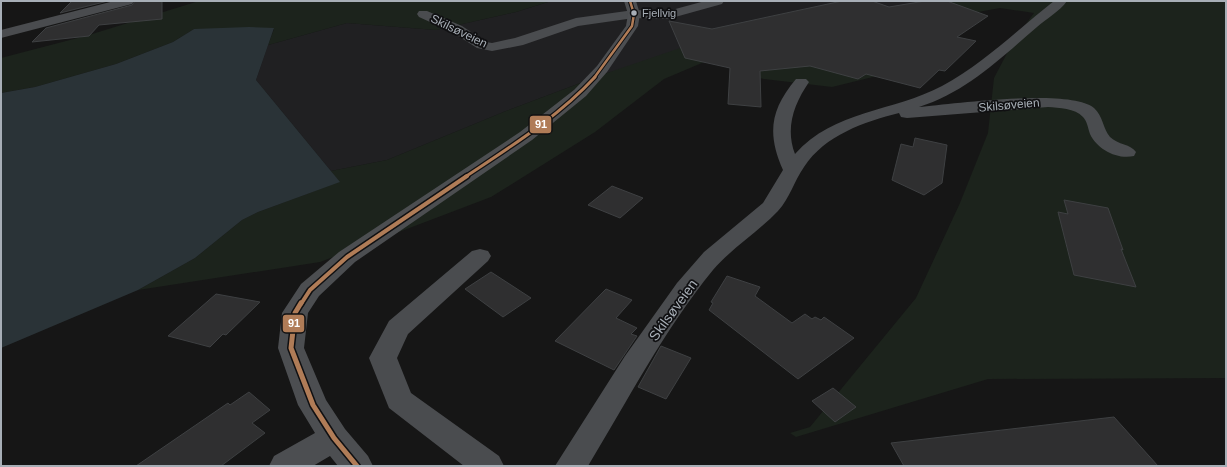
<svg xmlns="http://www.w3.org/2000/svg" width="1227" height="467" viewBox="0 0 1227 467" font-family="Helvetica,sans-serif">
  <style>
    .built { fill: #202022 }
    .green { fill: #1c231c }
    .water { fill: #2a3337 }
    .building { fill: #2f2f30; stroke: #3e4042 }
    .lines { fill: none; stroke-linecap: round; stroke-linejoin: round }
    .minor { fill: #4a4c4f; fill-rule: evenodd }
    .major { fill: #4c4e51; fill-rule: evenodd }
    .bus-1-far3-casing { stroke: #101012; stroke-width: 4.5 }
    .bus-1-far2-casing { stroke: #101012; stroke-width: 5.5 }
    .bus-1-far1-casing { stroke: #101012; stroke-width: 7 }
    .bus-1-casing { stroke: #101012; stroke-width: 8 }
    .bus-1-far3 { stroke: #b07c57; stroke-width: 2.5 }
    .bus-1-far2 { stroke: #b07c57; stroke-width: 3 }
    .bus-1-far1 { stroke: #b07c57; stroke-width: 4 }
    .bus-1 { stroke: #b07c57; stroke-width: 5 }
    .bus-dot { fill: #a7aeb6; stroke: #101012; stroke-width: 1.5 }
    .labels { text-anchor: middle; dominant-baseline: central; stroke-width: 3.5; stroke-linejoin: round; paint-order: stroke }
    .far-bus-label { font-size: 11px; fill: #a7aeb6; stroke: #101012; text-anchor: start }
    .far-street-label { font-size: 12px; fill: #a7aeb6; stroke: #101012 }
    .street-label { font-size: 14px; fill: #a7aeb6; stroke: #101012 }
    .line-badge { stroke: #101012; stroke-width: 1.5 }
    .badge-label { font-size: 11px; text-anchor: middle; font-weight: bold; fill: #fff }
  </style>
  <rect width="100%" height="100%" fill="#161616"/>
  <polygon class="built" points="551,1 922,1 607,73 506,111 387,160 331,171 256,80 268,45 347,23 436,30 516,12"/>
  <g class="green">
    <polygon points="199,1 551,1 516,12 436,30 347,23 268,45 274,29 194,29 173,42 116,64 35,87 1,93 1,58 89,35"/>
    <polygon points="922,1 1226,1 1226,378 988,379 796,437 790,433 810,427 916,298 960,203 988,133 994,78 1014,40 1034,13 1000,8 928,21 881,75 832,87 740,76 716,57 664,79 595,132 491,197 320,262 138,290 195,258 242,220 258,212 339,182 331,171 387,160 506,111 607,73 692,44 871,13"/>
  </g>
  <polygon class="water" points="249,27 274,28 256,80 340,182 258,212 242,220 195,258 138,290 1,348 1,93 35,87 116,64 173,42 194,29"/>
  <g class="building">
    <polygon points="72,1 108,1 60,13"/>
    <polygon points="135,1 162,1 162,19 99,25 89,36 32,42 46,28 132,5"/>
    <polygon points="842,1 872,1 889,7 925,1 947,1 988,16 957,37 976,41 945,71 939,70 920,88 866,74 858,79 810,66 760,71 761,107 728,104 730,68 685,58 669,21 712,29"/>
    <polygon points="915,138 947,145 942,183 924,195 892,180 901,144 913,147"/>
    <polygon points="612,186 643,198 620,218 588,205"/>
    <polygon points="1064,200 1108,208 1123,250 1121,249 1136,287 1074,275 1058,212 1068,214"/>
    <polygon points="491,272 531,298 503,317 465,289"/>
    <polygon points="727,276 760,287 755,296 792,323 805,314 812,319 815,317 821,320 824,317 854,338 798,379 709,310 713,303 711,302"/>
    <polygon points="606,289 632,300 616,318 637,328 631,334 637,336 614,370 555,341"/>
    <polygon points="216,294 260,302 226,335 223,334 210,347 168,336"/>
    <polygon points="661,346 691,358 666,399 638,387"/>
    <polygon points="833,388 856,407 835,422 812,401"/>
    <polygon points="249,392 270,410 252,423 265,433 221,466 136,466 228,403 230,405"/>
    <polygon points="1114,417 1158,466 904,466 891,443"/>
  </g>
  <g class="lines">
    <g class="minor">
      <polygon points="114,1 134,1 132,4 1,38 1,30"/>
      <polygon points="705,1 724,1 722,4 668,19 634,18 578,26 523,45 492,51 477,48 452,32 419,17 417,14 419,11 427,11 462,26 486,42 492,43 515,38 576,18 634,10 668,11"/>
      <path d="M1054,1H1067C1060,11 1046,19 1037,27C1001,58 965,93 919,107C953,104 1069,88 1094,108C1103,116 1103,129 1110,137C1118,145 1131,144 1136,152L1134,156C1117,160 1097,149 1090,134C1088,128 1087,121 1083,117C1075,108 1059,108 1048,107L907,118L901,117L899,113C864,122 825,135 804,167C794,181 790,198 778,211C758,232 732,248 713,270C664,330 628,400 588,466H555L625,356L677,283L704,252L763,203L783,170C767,134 770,110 796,79H806L809,82C794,104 785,128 795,154C834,110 893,112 942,86C983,64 1017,30 1054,1Z"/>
      <polygon points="480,249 488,251 491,256 488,261 408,334 397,358 411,393 499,456 504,466 464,466 389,408 369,358 389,321 472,251"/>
    </g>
    <polygon class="major" points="624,1 636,1 640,14 638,26 607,72 586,96 532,140 355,262 319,296 308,313 304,348 326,400 345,429 368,456 373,466 338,466 330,456 313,466 269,466 274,456 315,433 298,405 278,348 282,313 301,284 339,252 520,132 574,90 597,66 626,26 628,14"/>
    <defs>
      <polyline id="bus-1-far3" points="594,78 632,26 634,14 630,1"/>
      <path id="bus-1-far2" d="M465,177C510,147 558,117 595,77"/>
      <polyline id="bus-1-far1" points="301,304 310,290 347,257 467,176"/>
      <polyline id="bus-1" points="301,303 295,313 291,348 313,405 334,438 357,466"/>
    </defs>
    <use href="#bus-1-far3" class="bus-1-far3-casing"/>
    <use href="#bus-1-far2" class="bus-1-far2-casing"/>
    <use href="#bus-1-far1" class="bus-1-far1-casing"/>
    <use href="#bus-1" class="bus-1-casing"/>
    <use href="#bus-1-far3" class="bus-1-far3"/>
    <use href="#bus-1-far2" class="bus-1-far2"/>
    <use href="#bus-1-far1" class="bus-1-far1"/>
    <use href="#bus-1" class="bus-1"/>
  </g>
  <circle class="bus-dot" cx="634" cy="13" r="3.5"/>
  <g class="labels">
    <g class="far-bus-label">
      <text x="642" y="13">Fjellvig</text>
    </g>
    <g class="far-street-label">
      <text transform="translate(459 31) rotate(26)">Skilsøveien</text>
      <text transform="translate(1009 105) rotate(-5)">Skilsøveien</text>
    </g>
    <g class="street-label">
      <text transform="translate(673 310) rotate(-54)">Skilsøveien</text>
    </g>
  </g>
  <g class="line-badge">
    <rect x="529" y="115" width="23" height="19" rx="4" fill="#b07c57"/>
    <rect x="282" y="314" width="23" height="19" rx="4" fill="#b07c57"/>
  </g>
  <g class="badge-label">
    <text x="541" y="128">91</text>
    <text x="294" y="327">91</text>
  </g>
  <rect width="1227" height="467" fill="none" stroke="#a7aeb6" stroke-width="4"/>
</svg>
